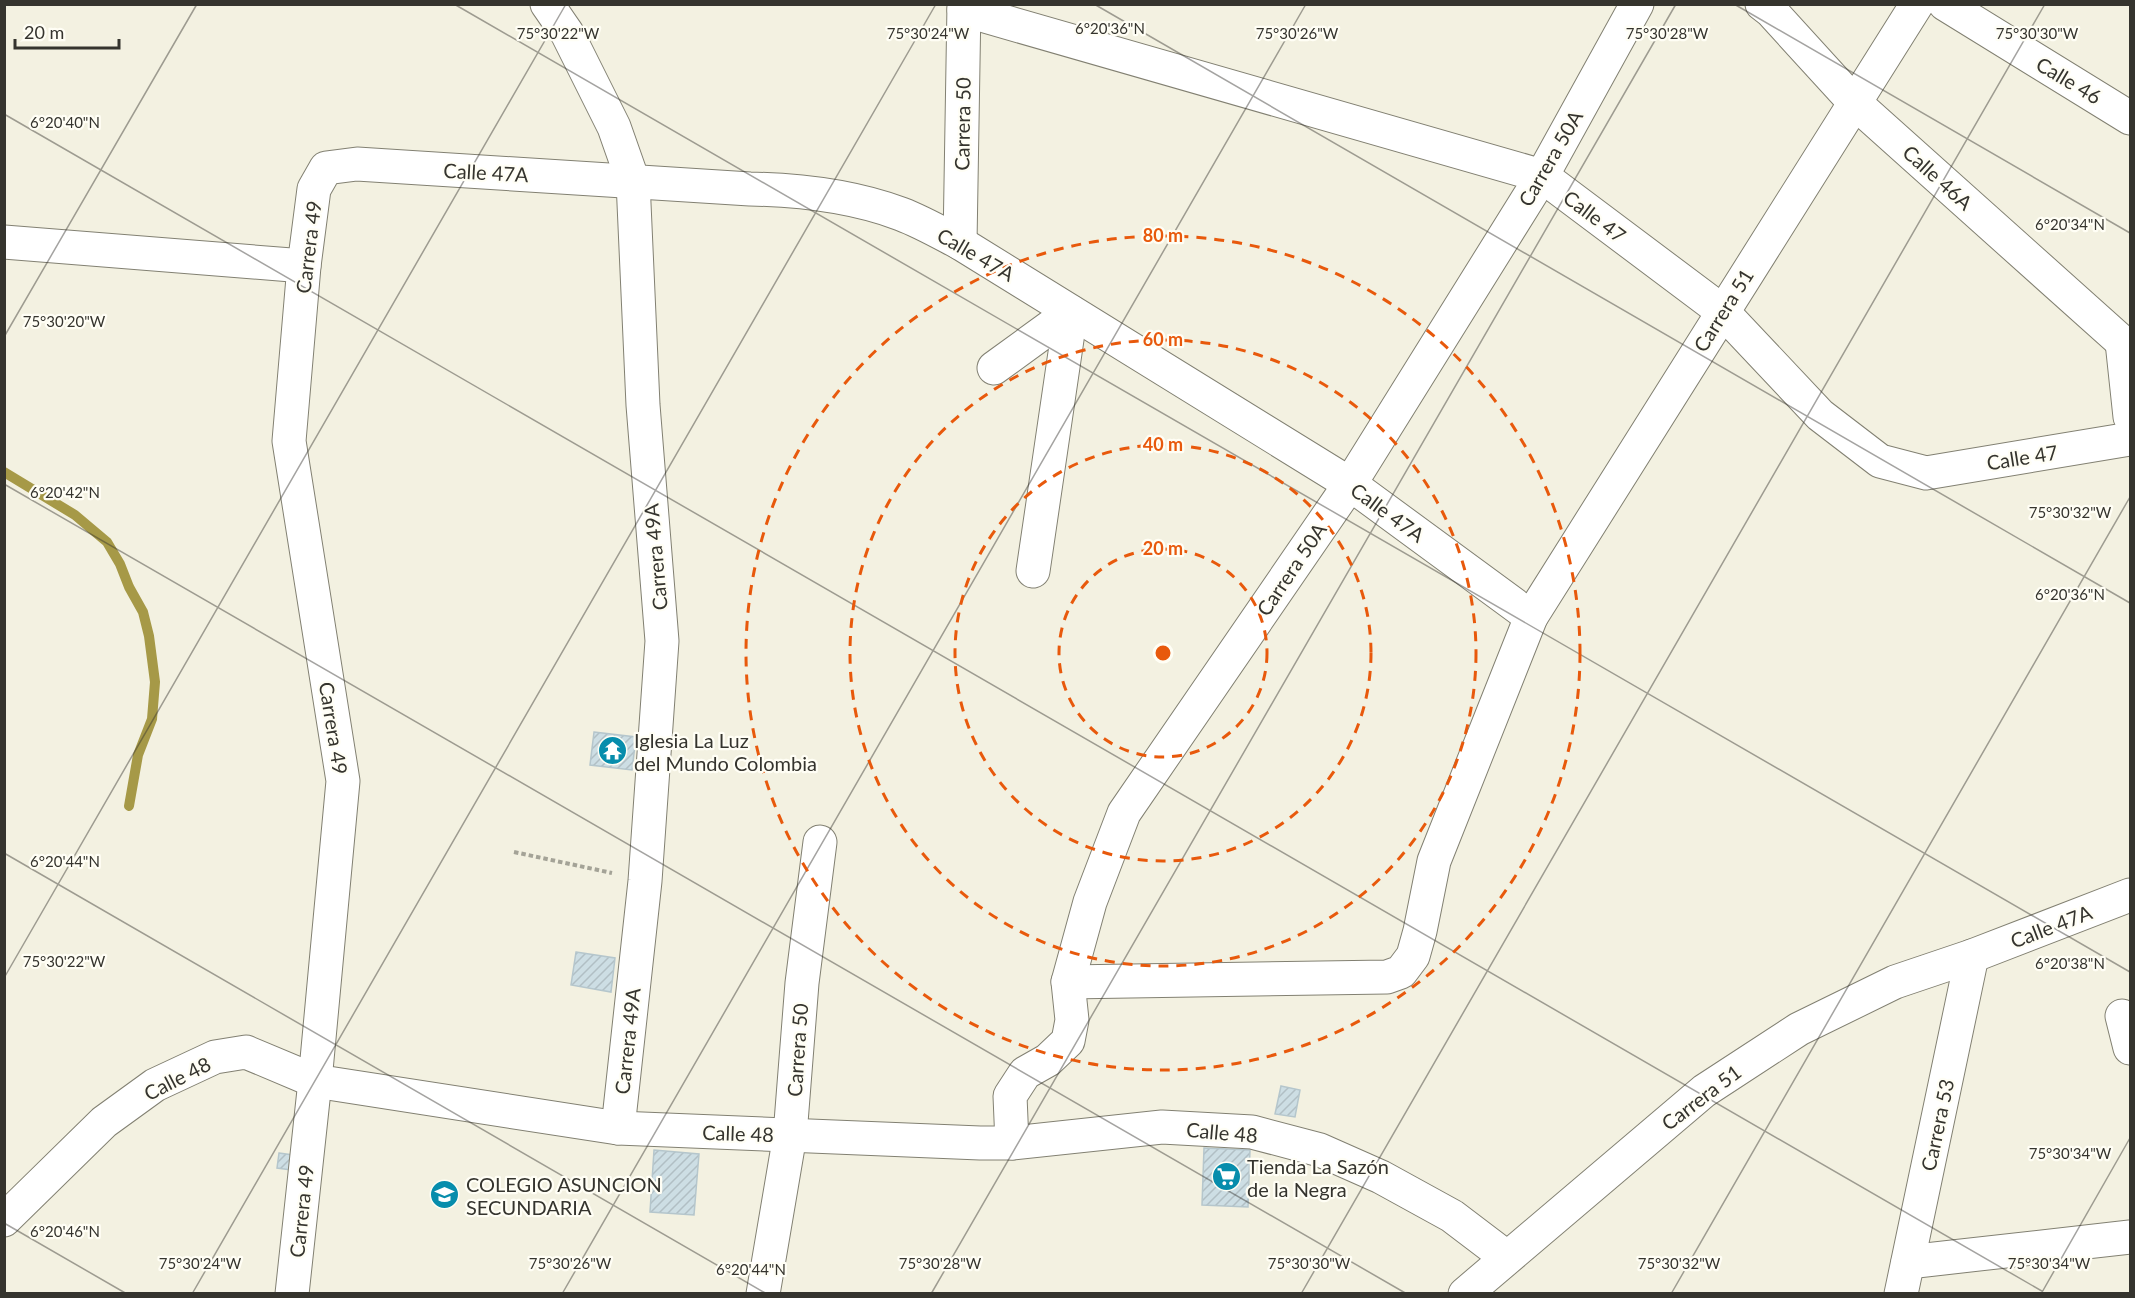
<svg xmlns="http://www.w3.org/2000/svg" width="2135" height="1298" viewBox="0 0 2135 1298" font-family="Lato,sans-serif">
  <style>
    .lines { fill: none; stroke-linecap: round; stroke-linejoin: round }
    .stream { stroke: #a69947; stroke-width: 10 }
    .building { fill: url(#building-hatch); stroke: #b5c6cc; stroke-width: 1.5 }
    .minor-casing { stroke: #828072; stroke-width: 35 }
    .path { stroke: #a4a397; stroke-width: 4; stroke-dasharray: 4.5 3; stroke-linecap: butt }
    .minor { stroke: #fff; stroke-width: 33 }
    .ticks { fill: none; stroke: #35342e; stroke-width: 1.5; stroke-opacity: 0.45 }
    .ring { fill: none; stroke: #e8590c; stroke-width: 3; stroke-dasharray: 10 8 }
    .labels { text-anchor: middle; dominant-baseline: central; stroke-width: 4.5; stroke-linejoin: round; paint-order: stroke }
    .street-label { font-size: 20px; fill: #35342e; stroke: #fffef5 }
    .poi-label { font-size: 20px; fill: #35342e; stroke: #fffef5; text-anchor: start }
    .ticks-label { font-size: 15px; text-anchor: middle; fill: #35342e; stroke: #fffef5; stroke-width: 4.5; stroke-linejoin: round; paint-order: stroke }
    .centre { fill: #e8590c; stroke: #fffef5; stroke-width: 3 }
    .ring-label { font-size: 18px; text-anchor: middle; font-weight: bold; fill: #e8590c; stroke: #fffef5; stroke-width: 4.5; stroke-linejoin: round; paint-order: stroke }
  </style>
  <defs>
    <pattern id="building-hatch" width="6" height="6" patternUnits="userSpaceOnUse" patternTransform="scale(1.5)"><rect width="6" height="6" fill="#cddee4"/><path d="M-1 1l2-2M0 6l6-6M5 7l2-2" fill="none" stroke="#b1bfc4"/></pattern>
  </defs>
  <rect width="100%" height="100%" fill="#f3f1e1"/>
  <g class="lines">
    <polyline class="stream" points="4,472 75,515 107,542 120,564 129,587 143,612 149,636 155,682 152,719 138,755 129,806"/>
  </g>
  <g class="building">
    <polygon points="594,732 636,737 632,770 590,765"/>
    <polygon points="576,952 615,958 611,992 571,985"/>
    <polygon points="1281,1086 1300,1090 1295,1117 1275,1114"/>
    <polygon points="1204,1148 1250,1150 1248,1207 1202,1205"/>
    <polygon points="654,1150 699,1154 694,1215 650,1212"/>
    <polygon points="279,1153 293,1155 291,1170 277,1168"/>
  </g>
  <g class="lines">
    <defs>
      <g id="minor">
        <polyline points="547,4 567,33 614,127 633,181 643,405 662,641 645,881 618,1128"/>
        <polyline points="1762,4 1771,11 1854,102 2122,342"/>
        <polyline points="1945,4 2130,118"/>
        <polyline points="964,10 1542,176 1722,311 1820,415 1880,461 1926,473 2130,439"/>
        <polyline points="4,242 304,266"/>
        <polyline points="960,243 964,4"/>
        <polyline points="2122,342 2130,417"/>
        <polyline points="994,368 1071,312 1033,571"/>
        <polyline points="1068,982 1387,977 1401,972 1413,956 1420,931 1434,861 1531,617 1917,4"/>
        <polyline points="2122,1016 2130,1048"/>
        <polyline points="1012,1143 1010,1096 1025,1073 1048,1060 1068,1041 1072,1020 1068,982 1090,902 1124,813 1350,484 1542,176 1637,4"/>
        <polyline points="4,1220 104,1122 155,1085 215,1057 246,1052 315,1081 618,1128 980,1143 1012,1143 1162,1127 1252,1132 1320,1150 1381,1177 1452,1216 1506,1257"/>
        <polyline points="1908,1262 2130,1237"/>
        <path d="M292,1294L315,1081L343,781L289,441L304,266L314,189L326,168L357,164L750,189C801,190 853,196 901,214C922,222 941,233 960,243L1350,484L1531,617"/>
        <polyline points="763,1294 790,1135 802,983 820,842"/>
        <polyline points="1465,1294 1704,1091 1799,1029 1895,982 1972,956 2130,895"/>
        <polyline points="1901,1294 1972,956"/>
      </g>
    </defs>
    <use href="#minor" class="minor-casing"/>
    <polyline class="path" points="514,852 612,873"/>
    <use href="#minor" class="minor"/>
  </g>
  <path class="ticks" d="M454,4L2130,972M1094,4L2130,603M1734,4L2130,233M4,114L2047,1294M4,337L197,4M4,484L1407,1294M4,853L767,1294M4,978L566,4M4,1223L127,1294M192,1294L936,4M562,1294L1306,4M931,1294L1676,4M1301,1294L2045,4M1671,1294L2130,497M2041,1294L2130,1138"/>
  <g class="ring">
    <circle cx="1163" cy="653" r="104"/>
    <circle cx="1163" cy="653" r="208"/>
    <circle cx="1163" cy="653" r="313"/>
    <circle cx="1163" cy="653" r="417"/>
  </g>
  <defs>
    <symbol id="temple-disc" viewBox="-11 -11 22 22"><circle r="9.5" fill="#078dac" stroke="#fffef5"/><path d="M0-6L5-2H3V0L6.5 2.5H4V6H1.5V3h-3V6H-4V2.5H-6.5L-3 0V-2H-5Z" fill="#fff"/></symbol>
    <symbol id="supermarket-disc" viewBox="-11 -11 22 22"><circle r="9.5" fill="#078dac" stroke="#fffef5"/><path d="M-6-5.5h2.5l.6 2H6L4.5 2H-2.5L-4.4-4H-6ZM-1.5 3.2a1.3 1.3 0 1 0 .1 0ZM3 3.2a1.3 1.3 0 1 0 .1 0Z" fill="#fff"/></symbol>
    <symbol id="school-disc" viewBox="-11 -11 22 22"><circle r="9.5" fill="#078dac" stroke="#fffef5"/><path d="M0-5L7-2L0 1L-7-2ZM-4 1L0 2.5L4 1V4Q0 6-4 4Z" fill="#fff"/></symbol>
  </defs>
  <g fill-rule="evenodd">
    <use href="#temple-disc" x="596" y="734" width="33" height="33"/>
    <use href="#supermarket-disc" x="1210" y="1160" width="33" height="33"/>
    <use href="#school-disc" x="428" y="1178" width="33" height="33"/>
  </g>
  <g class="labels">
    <g class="street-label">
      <text transform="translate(2069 80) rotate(31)">Calle 46</text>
      <text transform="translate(962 124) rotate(-89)">Carrera 50</text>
      <text transform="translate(1550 158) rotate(-60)">Carrera 50A</text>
      <text transform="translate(486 172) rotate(3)">Calle 47A</text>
      <text transform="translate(1938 177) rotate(42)">Calle 46A</text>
      <text transform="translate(1595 216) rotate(37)">Calle 47</text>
      <text transform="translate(308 247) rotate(-83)">Carrera 49</text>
      <text transform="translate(976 254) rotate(30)">Calle 47A</text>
      <text transform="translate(1723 310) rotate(-58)">Carrera 51</text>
      <text transform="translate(2022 457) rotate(-9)">Calle 47</text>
      <text transform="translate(1388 512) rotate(36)">Calle 47A</text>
      <text transform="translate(655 557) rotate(-95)">Carrera 49A</text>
      <text transform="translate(1291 569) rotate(-56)">Carrera 50A</text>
      <text transform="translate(334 728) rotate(81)">Carrera 49</text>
      <text transform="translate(2051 926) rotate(-21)">Calle 47A</text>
      <text transform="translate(627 1041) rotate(-84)">Carrera 49A</text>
      <text transform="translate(797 1050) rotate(-86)">Carrera 50</text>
      <text transform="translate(177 1078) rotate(-27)">Calle 48</text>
      <text transform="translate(1701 1097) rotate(-37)">Carrera 51</text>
      <text transform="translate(1937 1125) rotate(-78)">Carrera 53</text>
      <text transform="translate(1222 1132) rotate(5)">Calle 48</text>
      <text transform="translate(738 1133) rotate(2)">Calle 48</text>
      <text transform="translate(301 1211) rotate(-84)">Carrera 49</text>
    </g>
    <g class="poi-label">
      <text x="634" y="740">Iglesia La Luz<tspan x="634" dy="23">del Mundo Colombia</tspan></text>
      <text x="1247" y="1166">Tienda La Sazón<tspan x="1247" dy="23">de la Negra</tspan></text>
      <text x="466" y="1184">COLEGIO ASUNCION<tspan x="466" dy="23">SECUNDARIA</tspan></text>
    </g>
  </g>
  <g class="ticks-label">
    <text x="1110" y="34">6°20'36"N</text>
    <text x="558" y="39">75°30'22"W</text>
    <text x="928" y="39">75°30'24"W</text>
    <text x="1297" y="39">75°30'26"W</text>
    <text x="1667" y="39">75°30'28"W</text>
    <text x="2037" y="39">75°30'30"W</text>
    <text x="65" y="128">6°20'40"N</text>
    <text x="2070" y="230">6°20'34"N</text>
    <text x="64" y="327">75°30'20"W</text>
    <text x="65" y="498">6°20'42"N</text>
    <text x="2070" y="518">75°30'32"W</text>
    <text x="2070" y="600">6°20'36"N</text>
    <text x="65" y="867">6°20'44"N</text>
    <text x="64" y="967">75°30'22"W</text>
    <text x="2070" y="969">6°20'38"N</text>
    <text x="2070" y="1159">75°30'34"W</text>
    <text x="65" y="1237">6°20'46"N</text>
    <text x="200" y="1269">75°30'24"W</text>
    <text x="570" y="1269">75°30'26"W</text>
    <text x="940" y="1269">75°30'28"W</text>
    <text x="1309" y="1269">75°30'30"W</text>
    <text x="1679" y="1269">75°30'32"W</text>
    <text x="2049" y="1269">75°30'34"W</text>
    <text x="751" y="1275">6°20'44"N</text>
  </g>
  <circle cx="1163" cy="653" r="9" class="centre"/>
  <g class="ring-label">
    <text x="1163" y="242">80 m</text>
    <text x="1163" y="346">60 m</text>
    <text x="1163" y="451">40 m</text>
    <text x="1163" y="555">20 m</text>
  </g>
  <rect width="2135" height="1298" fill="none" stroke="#35342e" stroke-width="12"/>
  <path d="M15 39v9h104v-9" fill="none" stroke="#35342e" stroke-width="3"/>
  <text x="24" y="39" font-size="18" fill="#35342e" stroke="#fffef5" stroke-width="4.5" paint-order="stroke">20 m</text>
</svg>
